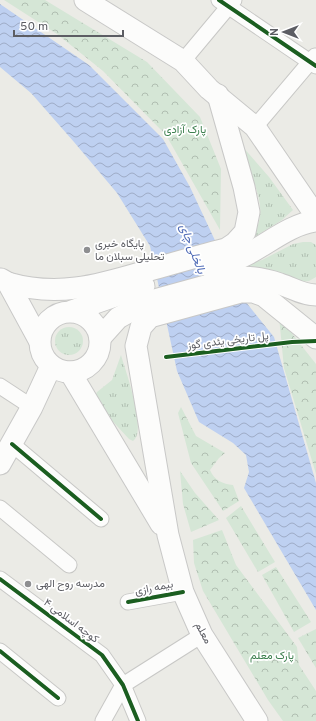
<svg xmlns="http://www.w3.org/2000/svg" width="316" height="721" viewBox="0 0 316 721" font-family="Overpass,Vazirmatn,sans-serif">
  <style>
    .grass { fill: url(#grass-tufts) }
    .park { fill: url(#park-crowns) }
    .water { fill: url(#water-waves) }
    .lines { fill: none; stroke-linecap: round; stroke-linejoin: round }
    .street-casing { stroke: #c8c8c6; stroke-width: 17 }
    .secondary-casing { stroke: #c8c8c7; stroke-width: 23 }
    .street { stroke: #fcfcfb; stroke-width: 15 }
    .secondary { stroke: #fcfcfb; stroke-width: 21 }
    .cycleway-casing { stroke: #fff; stroke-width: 6 }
    .cycleway { stroke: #1b5e20; stroke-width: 4 }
    .poi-dot { fill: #8e8f91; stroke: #fff; stroke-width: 1.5 }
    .labels { text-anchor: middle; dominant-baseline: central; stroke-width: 3.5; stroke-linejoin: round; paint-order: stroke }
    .park-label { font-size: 11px; fill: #3d804f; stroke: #fff }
    .poi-label { font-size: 11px; fill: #5c5d63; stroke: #fff; text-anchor: start }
    .street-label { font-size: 11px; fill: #5c5d63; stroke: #fff }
    .water-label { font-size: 12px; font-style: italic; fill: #506cb7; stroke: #fff }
  </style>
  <defs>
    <pattern id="grass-tufts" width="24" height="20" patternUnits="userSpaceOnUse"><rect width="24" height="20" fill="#d5e6d6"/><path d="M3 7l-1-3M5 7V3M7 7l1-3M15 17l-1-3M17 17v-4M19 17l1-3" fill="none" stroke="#b0beb1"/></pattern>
    <pattern id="park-crowns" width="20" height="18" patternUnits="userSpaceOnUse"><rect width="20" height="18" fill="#d5e6d6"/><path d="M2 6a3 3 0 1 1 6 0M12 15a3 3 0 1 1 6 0" fill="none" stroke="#b0beb1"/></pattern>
    <pattern id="water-waves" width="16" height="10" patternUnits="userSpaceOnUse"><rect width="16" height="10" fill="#bed0f1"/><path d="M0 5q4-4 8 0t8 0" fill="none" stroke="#9eacc7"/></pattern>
  </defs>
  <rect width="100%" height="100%" fill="#ebebe6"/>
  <g class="grass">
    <path d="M242,146L269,177L293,210L282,220L248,241C251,236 255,232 257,227C268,203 249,172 239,150Z"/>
    <polygon points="303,242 311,242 316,245 316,277 309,281 302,282 236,268 262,260 293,244"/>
    <circle cx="69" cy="341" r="14"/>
    <path d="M121,355C125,369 148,433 133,441L129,439L93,400L97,392L112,380Z"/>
  </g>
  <g class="park">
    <polygon points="4,0 45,0 147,62 200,117 221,169 220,230 166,135 103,71 57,34"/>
    <polygon points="279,317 316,364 316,474 284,368"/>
    <path d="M181,407L196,436L225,453L219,458L210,470C214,480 223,484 233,485L239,501L223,511L191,463L178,413Z"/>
    <polygon points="180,471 195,493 219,520 191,532 183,504"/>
    <polygon points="241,506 275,562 258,572 226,518"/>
    <polygon points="222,530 236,565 297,647 299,665 316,691 316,721 283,721 268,700 203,591 194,563 193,540"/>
    <polygon points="276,567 311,622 294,632 262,575"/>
    <polygon points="316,629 316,668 298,638"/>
  </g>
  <polygon class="water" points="0,4 89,65 163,139 190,187 241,296 274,337 316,483 316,610 244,488 249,472 246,455 233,443 199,422 177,371 150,246 117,193 74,142 31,93 0,67"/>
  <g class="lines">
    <defs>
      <g id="street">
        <polyline points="219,0 316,66"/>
        <polyline points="183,61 234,0"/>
        <polyline points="255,127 315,56"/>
        <polyline points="0,386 32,407"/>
        <polyline points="12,444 101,519"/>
        <polyline points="0,508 69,565"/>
        <polyline points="0,579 102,655 123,685 138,721"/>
        <polyline points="128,602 183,592"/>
        <polyline points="0,651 58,698"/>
        <polyline points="103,721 123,685 202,635"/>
      </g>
      <g id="secondary">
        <polyline points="85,0 183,61 209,89 255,127 316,216"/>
        <path d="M210,267C222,263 235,261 246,255C269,243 291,224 316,221"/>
        <polyline points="1,279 8,283 39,340"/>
        <path d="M8,283C57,297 96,286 143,272C171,264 198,256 226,249L235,243L245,232L249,212L244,187L218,95"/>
        <polyline points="72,311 144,286"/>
        <circle cx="70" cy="342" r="30"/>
        <path d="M100,338L118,318L147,302L234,278C249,276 266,279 280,284C293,288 302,295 316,295"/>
        <polyline points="70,372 161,524"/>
        <polyline points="0,464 32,407 51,366"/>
        <polyline points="257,721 202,635 183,592 168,535 136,346 141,327 150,317 241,292 253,292 264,296 316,338"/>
      </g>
    </defs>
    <use href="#street" class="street-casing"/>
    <use href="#secondary" class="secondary-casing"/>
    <use href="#street" class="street"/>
    <use href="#secondary" class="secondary"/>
    <defs>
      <g id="cycleway">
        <polyline points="219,0 316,66"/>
        <polyline points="166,357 292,342 316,341"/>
        <polyline points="12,444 101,519"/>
        <polyline points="0,579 102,655 123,685 138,721"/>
        <polyline points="128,602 183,592"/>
        <polyline points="0,651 58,698"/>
      </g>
    </defs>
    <use href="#cycleway" class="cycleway-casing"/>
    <use href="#cycleway" class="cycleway"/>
  </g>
  <g class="poi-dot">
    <circle cx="87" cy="250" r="4"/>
    <circle cx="28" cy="584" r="4"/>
  </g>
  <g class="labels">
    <g class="park-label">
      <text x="185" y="130">پارک آزادی</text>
      <text x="272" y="656">پارک معلم</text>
    </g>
    <g class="poi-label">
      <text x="95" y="244">پایگاه خبری<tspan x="95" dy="13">تحلیلی سبلان ما</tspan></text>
      <text x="36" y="584">مدرسه روح الهی</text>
    </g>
    <g class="street-label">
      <text transform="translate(228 341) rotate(-7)">پل تاریخی یئدی گوز</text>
      <text transform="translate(154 588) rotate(-11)">بیمه رازی</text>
      <text transform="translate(71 621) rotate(37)">کوچه اسلامی ۴</text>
      <text transform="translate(203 633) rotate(62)">معلم</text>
    </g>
    <g class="water-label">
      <text transform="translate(192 249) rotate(69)">بالخلی چای</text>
    </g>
  </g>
  <g transform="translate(284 32) rotate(270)" stroke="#ffffff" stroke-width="3" paint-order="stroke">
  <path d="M0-3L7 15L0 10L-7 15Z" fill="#5c5d63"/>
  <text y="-6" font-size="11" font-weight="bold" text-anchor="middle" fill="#5c5d63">N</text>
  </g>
  <path d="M14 30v6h109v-6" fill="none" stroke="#5c5d63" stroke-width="2"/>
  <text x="20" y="30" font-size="12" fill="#5c5d63" stroke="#ffffff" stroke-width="3" paint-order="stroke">50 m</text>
</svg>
